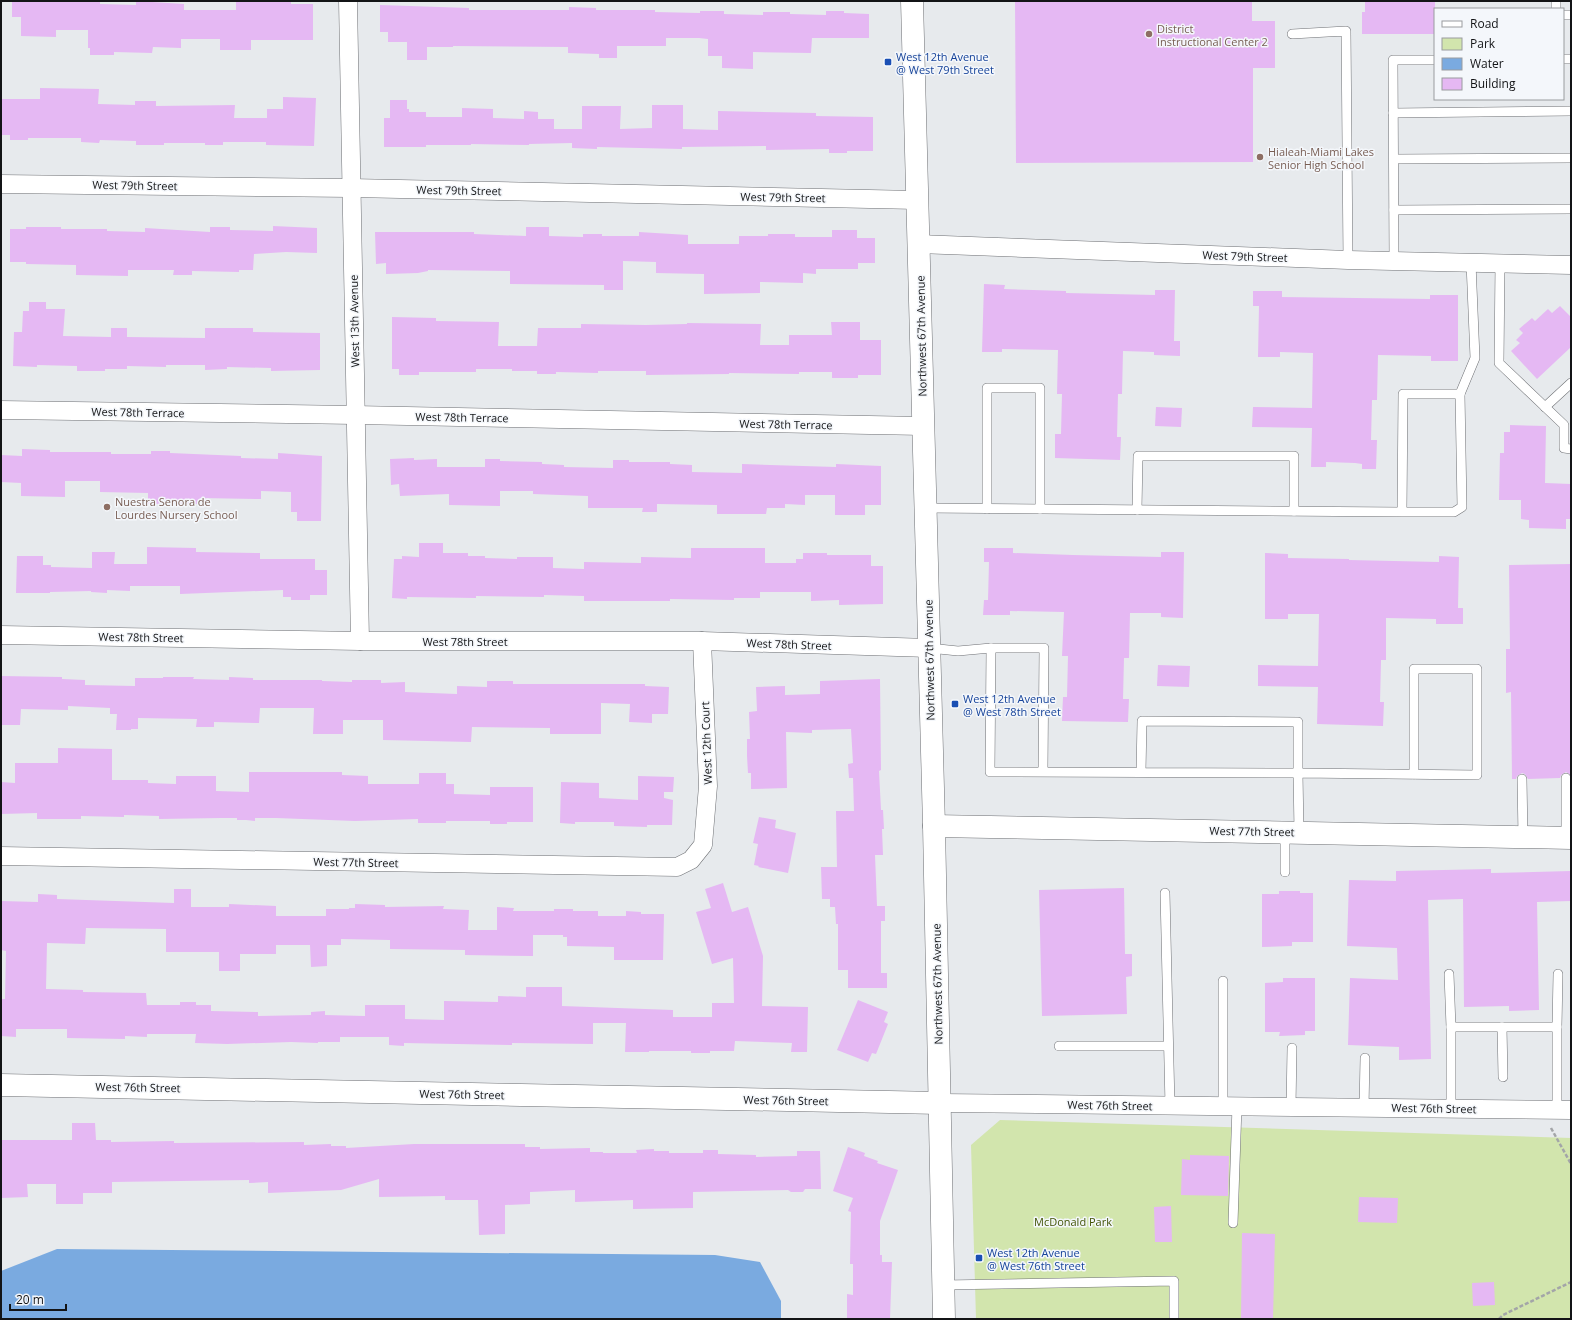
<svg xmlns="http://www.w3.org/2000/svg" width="1572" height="1320" viewBox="0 0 1572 1320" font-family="'Open Sans',sans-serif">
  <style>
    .green { fill: #d2e5ad }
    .water { fill: #7aaae0 }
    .building { fill: #e5b8f3 }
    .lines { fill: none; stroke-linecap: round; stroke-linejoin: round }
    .lane-casing { stroke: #6e7074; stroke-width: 10 }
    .street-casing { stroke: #6e7074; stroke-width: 19 }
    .secondary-casing { stroke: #6e7074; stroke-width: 23 }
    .path { stroke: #a3a5a8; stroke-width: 2.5; stroke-dasharray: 4 2; stroke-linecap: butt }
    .lane { stroke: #fff; stroke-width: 9 }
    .street { stroke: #fff; stroke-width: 18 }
    .secondary { stroke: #fff; stroke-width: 22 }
    .education-dot { fill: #8d6e63; stroke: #f4f7fb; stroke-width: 1.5 }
    .transit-dot { fill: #1a4fb4; stroke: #f4f7fb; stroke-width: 1.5 }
    .labels { text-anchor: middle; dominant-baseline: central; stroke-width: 3; stroke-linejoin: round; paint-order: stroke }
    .education-label { font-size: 11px; fill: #785e54; stroke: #f4f7fb; text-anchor: start }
    .transit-label { font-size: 11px; fill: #164399; stroke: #f4f7fb; text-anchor: start }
    .street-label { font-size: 11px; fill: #131416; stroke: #f4f7fb }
    .park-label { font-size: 11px; fill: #425405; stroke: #f4f7fb }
  </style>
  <rect width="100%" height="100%" fill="#e7eaed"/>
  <polygon class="green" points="1000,1120 1571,1138 1571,1319 976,1319 971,1145"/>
  <polygon class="water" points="57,1249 715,1255 760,1262 781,1301 781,1319 1,1319 1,1271"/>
  <g class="building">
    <polygon points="12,1 56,1 100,2 100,4 136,5 136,1 184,4 184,10 236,10 236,2 291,1 291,4 313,4 313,40 251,40 251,50 220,50 220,39 181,39 181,48 153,47 152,53 114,52 114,55 90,55 90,48 88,48 88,30 56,30 56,37 21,36 21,17 12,17"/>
    <polygon points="1015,1 1252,1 1252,21 1275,21 1275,68 1253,68 1253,162 1016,163"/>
    <polygon points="1365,1 1435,1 1435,34 1362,34 1362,12 1365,12"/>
    <polygon points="380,5 469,8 469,10 569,10 569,7 596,8 596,10 655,10 655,12 700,13 700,11 724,11 724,14 763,15 763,12 790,12 790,14 826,15 826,11 844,11 844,13 869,14 869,38 812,38 811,53 753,52 753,69 722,68 722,56 708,56 708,39 699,38 666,38 666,46 617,46 617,58 599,58 599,54 568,53 568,47 453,46 453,47 427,47 427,60 407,60 407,42 388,42 388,32 380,32"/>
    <polygon points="40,88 99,89 98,104 135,105 135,101 156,101 156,106 235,105 234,118 267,118 267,109 283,109 283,97 316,98 314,146 266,145 266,142 223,142 223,145 205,145 205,143 164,143 164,145 136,145 136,141 100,140 99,143 81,142 81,138 28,138 28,140 10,140 10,135 2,135 2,99 40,99"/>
    <polygon points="390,100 407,100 407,109 409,109 409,112 426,112 426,117 462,117 462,108 493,109 493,118 524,119 524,111 538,112 538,119 554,119 554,129 582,129 582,106 621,106 620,129 652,128 652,105 683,105 683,129 718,130 718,111 816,113 816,116 873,117 873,151 847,151 847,153 829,153 829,149 766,150 766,146 682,147 682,149 597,147 597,149 572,148 572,143 529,144 529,145 471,144 471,145 426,145 426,147 384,147 384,118 390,118"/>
    <polygon points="273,226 317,228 317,253 286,252 254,254 253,270 239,270 239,272 192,271 192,275 173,275 174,270 128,270 128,276 76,275 76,265 26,264 26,262 10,262 10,229 26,229 26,227 61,227 61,229 107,229 107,231 145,232 145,228 210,232 210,227 230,227 230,230 273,231"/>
    <polygon points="526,227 549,227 549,236 583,237 583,234 602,234 602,236 639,236 639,232 688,235 688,244 739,244 739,236 768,236 768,234 795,234 795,237 832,237 832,230 857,230 857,238 875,238 875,263 858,263 858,269 816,269 816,274 803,273 803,283 760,282 760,293 704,294 704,274 656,273 656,262 623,261 623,290 604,290 604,285 510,284 510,271 428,270 428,271 418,273 386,274 386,263 376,264 375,232 474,232 474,234 526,236"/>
    <polygon points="984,284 1005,285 1004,289 1066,291 1066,293 1155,295 1155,290 1175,290 1174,341 1180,341 1180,356 1154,355 1154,352 1123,351 1122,394 1118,394 1117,437 1121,437 1120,460 1055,458 1055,434 1061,434 1062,394 1057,394 1058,350 1002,349 1002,352 982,352"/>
    <polygon points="1253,291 1282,291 1282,297 1430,299 1430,295 1458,295 1458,361 1431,361 1431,356 1378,355 1377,400 1372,400 1371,440 1377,440 1376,469 1362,469 1362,464 1355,463 1326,462 1326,467 1311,467 1312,428 1252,427 1253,407 1312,408 1313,353 1280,352 1280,357 1258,357 1259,306 1253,306"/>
    <polygon points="29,302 46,302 46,309 65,309 63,336 111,337 111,328 127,328 127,337 205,338 205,328 253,328 253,332 320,333 320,370 271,371 271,368 227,367 227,369 205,370 205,365 166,365 166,367 127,366 127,369 105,369 105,371 77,371 77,366 37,365 37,367 13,366 14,332 22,332 23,311 29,311"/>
    <polygon points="1560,306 1571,317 1571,347 1537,379 1511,351 1520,343 1516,340 1523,333 1519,329 1532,318 1535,321 1548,309 1552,313"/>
    <polygon points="392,317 436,318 436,321 499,322 498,346 537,346 538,328 581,328 581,324 646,325 687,324 687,323 761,324 760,345 789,345 789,335 832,335 831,322 860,322 860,340 881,340 881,375 858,375 858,378 832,378 832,372 799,372 799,374 729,373 729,374 646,375 646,371 598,371 598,373 556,372 556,374 537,374 537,371 512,371 512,369 476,369 476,372 419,372 419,375 399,375 399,369 392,369"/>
    <polygon points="1156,407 1182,408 1181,427 1155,426"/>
    <polygon points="1510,425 1546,426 1545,483 1571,484 1571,519 1566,519 1566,529 1529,528 1529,520 1521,519 1521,500 1499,500 1500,453 1504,453 1504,432 1510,432"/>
    <polygon points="22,449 50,450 50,452 111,452 111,454 151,454 151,451 170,451 170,453 241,456 241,458 278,459 278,453 322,456 321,521 297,521 297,512 291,512 291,492 261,491 261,499 200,498 200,504 148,504 148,493 100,492 100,481 65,481 65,497 21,496 21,483 1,482 1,455 22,456"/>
    <polygon points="414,458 414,460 437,459 437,467 485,467 485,459 500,459 500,461 542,462 542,464 564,465 564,467 613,468 613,460 629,460 629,462 670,462 670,464 692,465 692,472 742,473 742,464 836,467 836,464 881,466 881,505 865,505 865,515 835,515 835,495 805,495 805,505 785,504 785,508 767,508 766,514 717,514 717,505 657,504 657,512 642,512 643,508 588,508 588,496 533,494 533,491 500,491 500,506 449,505 449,494 400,496 399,484 391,485 390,459"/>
    <polygon points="419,543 443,543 443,553 468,553 468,556 485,556 485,558 517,559 517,557 553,557 553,568 584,569 584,562 641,563 641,557 691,558 691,548 765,548 765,563 796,563 796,559 803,559 803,553 827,553 827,555 871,555 871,566 883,566 883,604 839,605 839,600 811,601 811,592 760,592 760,598 734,598 734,600 670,599 670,601 584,601 584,596 544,595 544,597 476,596 476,598 407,597 407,599 392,598 394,559 402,559 402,556 419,557"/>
    <polygon points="147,547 196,548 196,552 260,553 260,559 315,559 315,570 327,570 327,595 310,595 310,600 291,600 291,597 283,597 283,590 180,594 180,586 130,586 130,591 107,590 107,593 91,592 91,591 50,592 50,593 16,593 17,556 43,556 43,565 51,565 51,567 92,568 92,552 115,552 114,564 147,564"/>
    <polygon points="984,548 1013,548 1013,553 1073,555 1161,557 1161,552 1184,552 1183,618 1161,617 1161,613 1130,613 1129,658 1124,658 1123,699 1129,699 1128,722 1062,721 1063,697 1067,697 1068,656 1062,656 1064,612 1010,611 1010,615 983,615 984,600 988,600 989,562 984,562"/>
    <polygon points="1265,553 1288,554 1288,558 1349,559 1349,560 1439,562 1439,556 1459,557 1458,608 1463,608 1463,624 1436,624 1436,619 1386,618 1386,660 1381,660 1380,702 1384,702 1383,726 1317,724 1318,687 1258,686 1258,665 1318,666 1319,614 1288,614 1288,619 1265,619"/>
    <polygon points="1571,564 1571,775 1566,772 1561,775 1560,778 1528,779 1525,774 1522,773 1517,776 1516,779 1512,779 1511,692 1506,693 1506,649 1510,649 1509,565"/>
    <polygon points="1158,665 1190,666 1189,687 1157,686"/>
    <polygon points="1,676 62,677 62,679 85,680 85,685 135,686 135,678 163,678 163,677 194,677 193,679 229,680 229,677 253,678 253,680 322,680 322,681 352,682 352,680 381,680 381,683 405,682 405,692 457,694 457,686 487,687 487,681 513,681 513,684 645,684 645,686 669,687 668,714 652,714 652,723 629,722 630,704 601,703 601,734 550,734 550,728 472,727 471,742 383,740 383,720 343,720 343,734 313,734 314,708 260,708 259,723 214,722 214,727 196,727 197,719 138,718 138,729 131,729 131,730 116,730 117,714 110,714 110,708 68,706 68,710 21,709 20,725 1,725"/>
    <polygon points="880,679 881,770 879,771 881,810 883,810 884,829 882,829 883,855 875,855 877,906 885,906 885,921 881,921 881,973 887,973 887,988 848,988 848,970 838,970 838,924 836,924 835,907 830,907 830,899 822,899 821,867 837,867 836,811 854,811 853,778 849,778 848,764 853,763 851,729 812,730 812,733 786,732 787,788 751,789 751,773 748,773 747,756 747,739 750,739 749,712 757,711 756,687 785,686 785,695 820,694 820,681"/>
    <polygon points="58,748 112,749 112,780 148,780 148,783 176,784 176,776 216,776 216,791 249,792 249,772 342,772 342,775 368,776 368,784 419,784 419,773 446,773 446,784 454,784 454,794 490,795 490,787 533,787 533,822 507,822 507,824 490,824 490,821 446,821 446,823 418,823 418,819 355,821 276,818 255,818 255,821 246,820 237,820 237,818 221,818 159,819 159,816 124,815 124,817 81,816 81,819 37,819 37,813 1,814 1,782 15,783 15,763 58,763"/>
    <polygon points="638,776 674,777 673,792 664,792 664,798 673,800 672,825 647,825 647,827 614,826 614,822 575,822 575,824 560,823 561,782 599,783 599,798 638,800"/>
    <polygon points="759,817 776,820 775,828 796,833 788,873 758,867 759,866 754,865 758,844 753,843"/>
    <polygon points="1491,869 1491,873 1571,871 1571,901 1537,902 1539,1010 1509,1011 1509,1006 1464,1007 1463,899 1428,900 1431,1059 1399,1060 1399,1047 1348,1045 1350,978 1398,980 1397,948 1347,946 1349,880 1396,881 1396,871"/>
    <polygon points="723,883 732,912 748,907 763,956 762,1006 808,1007 807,1052 791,1052 792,1043 735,1041 734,1051 710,1051 710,1053 691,1053 691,1051 649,1051 649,1052 625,1052 626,1023 593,1023 593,1044 512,1043 512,1045 404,1043 404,1046 389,1045 389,1037 340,1037 340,1042 318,1042 318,1043 291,1042 227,1044 195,1043 196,1034 147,1034 147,1037 125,1036 125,1039 67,1038 67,1029 16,1029 16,1037 1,1036 1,999 5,999 6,951 1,950 1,901 38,902 38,894 57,895 57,899 174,903 174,889 191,889 191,907 229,907 229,904 276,906 276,916 326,916 326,909 349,909 349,908 355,908 355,904 385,905 385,907 444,906 443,909 469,910 468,930 497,930 497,907 514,908 513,911 554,911 554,909 573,909 573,911 598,911 598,916 626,916 626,911 641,912 641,914 664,914 663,960 614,960 614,947 567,946 567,937 563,937 563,935 533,935 533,956 465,955 465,950 390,949 390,940 341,939 341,945 327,945 327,966 311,967 310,945 276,945 276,954 240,954 240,971 219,971 219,952 166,952 166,929 86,928 85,944 47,943 46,989 83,990 83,992 146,993 147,1005 180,1005 180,1002 196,1002 196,1005 211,1005 211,1011 258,1012 258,1016 311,1015 311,1012 325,1011 325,1015 365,1016 365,1005 405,1005 405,1019 444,1020 444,1001 498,1002 498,996 526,997 526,987 562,987 562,1006 673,1010 673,1017 712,1017 712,1003 734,1003 733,958 712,964 696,912 711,908 705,889"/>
    <polygon points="1124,888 1125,954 1132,954 1132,976 1126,977 1127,1014 1042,1016 1039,890"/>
    <polygon points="1279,891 1300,891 1300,893 1313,893 1313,942 1292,942 1292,946 1262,947 1262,894 1279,894"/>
    <polygon points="1283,978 1315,978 1315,1031 1305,1031 1305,1035 1279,1036 1280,1032 1265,1032 1265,983 1283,982"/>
    <polygon points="858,1000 888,1012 884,1022 888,1024 876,1054 872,1053 868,1062 837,1050"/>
    <polygon points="72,1123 95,1123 96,1140 111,1140 111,1142 174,1141 174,1143 304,1142 304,1145 331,1144 331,1146 346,1146 346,1148 414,1144 525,1144 525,1147 540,1147 540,1149 590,1148 590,1152 603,1152 603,1153 637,1153 636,1150 654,1149 654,1151 669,1151 669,1153 703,1153 703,1150 718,1150 718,1154 756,1155 756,1157 797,1156 797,1151 820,1151 821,1189 805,1189 803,1192 791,1192 788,1190 693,1192 693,1208 633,1209 633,1200 575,1202 575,1190 530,1192 530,1204 505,1205 505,1234 479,1235 478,1200 445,1200 445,1196 379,1197 379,1179 341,1190 268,1193 268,1182 249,1183 249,1180 112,1182 112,1193 83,1193 83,1204 56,1204 56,1184 27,1184 28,1197 1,1198 1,1140 72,1140"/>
    <polygon points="848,1147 865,1153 864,1156 878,1161 877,1163 898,1170 880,1221 880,1255 882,1255 882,1262 892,1262 890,1319 847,1319 847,1294 853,1295 853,1264 850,1264 851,1212 848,1211 853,1198 833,1191"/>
    <polygon points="1190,1155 1229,1156 1228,1196 1181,1195 1182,1159 1190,1160"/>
    <polygon points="1359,1197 1398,1198 1397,1223 1358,1222"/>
    <polygon points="1171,1206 1172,1242 1155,1242 1154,1207"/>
    <polygon points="1242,1233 1275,1234 1273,1319 1241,1319"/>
    <polygon points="1494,1282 1495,1305 1473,1306 1472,1283"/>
  </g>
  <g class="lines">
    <defs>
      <g id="lane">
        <polyline points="1556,1 1556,9"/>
        <polyline points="1563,15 1571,15"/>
        <polyline points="1292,34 1346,31 1348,260"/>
        <polyline points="1563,59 1571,59"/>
        <polyline points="1393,113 1571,111"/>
        <polyline points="1394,159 1571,158"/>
        <polyline points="1394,210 1571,209"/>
        <polyline points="1394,261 1393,60 1435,60"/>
        <polyline points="1500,263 1499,363 1564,425 1564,448 1571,449"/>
        <polyline points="1460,394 1475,358 1471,263"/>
        <polyline points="1545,407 1571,383"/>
        <polyline points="925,508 1402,512 1454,512 1462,507 1460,394 1403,394 1402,512"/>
        <polyline points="987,509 987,388 1040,388 1040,509"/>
        <polyline points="1137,510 1138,456 1294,456 1294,511"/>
        <polyline points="929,648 958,651 991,648"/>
        <path d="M1043,772L1044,648H991L990,772C1093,772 1195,773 1298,773V722L1142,721L1141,772"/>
        <polyline points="1566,778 1566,838"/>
        <polyline points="1522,779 1523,837"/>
        <polyline points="1299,832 1298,773 1477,775 1477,669 1414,669 1414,775"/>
        <polyline points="1285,872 1285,832"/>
        <polyline points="1165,893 1170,1106"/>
        <polyline points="1449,974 1451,1027"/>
        <polyline points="1223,981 1223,1106"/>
        <polyline points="1502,1027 1503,1077"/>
        <polyline points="1557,1027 1558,974"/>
        <polyline points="1059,1046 1168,1046"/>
        <polyline points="1291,1107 1292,1048"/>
        <polyline points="1364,1108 1365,1058"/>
        <polyline points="1451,1109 1451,1027 1557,1027 1557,1110"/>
        <polyline points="1233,1223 1237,1106"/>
        <polyline points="943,1285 1174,1281 1174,1319"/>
      </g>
      <g id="street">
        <polyline points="348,1 360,641"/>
        <polyline points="1,184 351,188 917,200"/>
        <polyline points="918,244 1348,260 1571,265"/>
        <polyline points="1,410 355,415 923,426"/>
        <polyline points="1,635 360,641 702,641 929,648"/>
        <polyline points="1,856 677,867 691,860 703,845 708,786 702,641"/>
        <polyline points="940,1103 1571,1110"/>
      </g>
      <g id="secondary">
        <polyline points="912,1 934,826 944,1319"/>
        <polyline points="934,826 1571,838"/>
        <polyline points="1,1085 940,1103"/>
      </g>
    </defs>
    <use href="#lane" class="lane-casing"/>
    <use href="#street" class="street-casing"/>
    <use href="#secondary" class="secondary-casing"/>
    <g class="path">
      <polyline points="1551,1128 1571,1164"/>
      <polyline points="1499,1319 1503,1315 1571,1282"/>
    </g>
    <use href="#lane" class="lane"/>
    <use href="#street" class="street"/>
    <use href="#secondary" class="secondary"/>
  </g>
  <g class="education-dot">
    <circle cx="1149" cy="34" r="4"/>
    <circle cx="1260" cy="157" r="4"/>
    <circle cx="107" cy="507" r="4"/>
  </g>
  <g class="transit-dot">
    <rect x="884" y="58" width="8" height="8" rx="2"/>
    <rect x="951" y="700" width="8" height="8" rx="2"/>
    <rect x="975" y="1254" width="8" height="8" rx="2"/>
  </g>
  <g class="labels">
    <g class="education-label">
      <text x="1157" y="28">District<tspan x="1157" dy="13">Instructional Center 2</tspan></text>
      <text x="1268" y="151">Hialeah-Miami Lakes<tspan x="1268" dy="13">Senior High School</tspan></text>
      <text x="115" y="501">Nuestra Senora de<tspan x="115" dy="13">Lourdes Nursery School</tspan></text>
    </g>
    <g class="transit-label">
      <text x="896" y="56">West 12th Avenue<tspan x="896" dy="13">@ West 79th Street</tspan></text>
      <text x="963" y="698">West 12th Avenue<tspan x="963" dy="13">@ West 78th Street</tspan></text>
      <text x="987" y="1252">West 12th Avenue<tspan x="987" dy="13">@ West 76th Street</tspan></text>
    </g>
    <g class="street-label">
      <text transform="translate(135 185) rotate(1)">West 79th Street</text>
      <text transform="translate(459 190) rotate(1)">West 79th Street</text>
      <text transform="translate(783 197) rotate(1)">West 79th Street</text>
      <text transform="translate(1245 256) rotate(2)">West 79th Street</text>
      <text transform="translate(354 321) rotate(-91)">West 13th Avenue</text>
      <text transform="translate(921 336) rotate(-91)">Northwest 67th Avenue</text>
      <text transform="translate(138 412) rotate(1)">West 78th Terrace</text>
      <text transform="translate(462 417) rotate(1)">West 78th Terrace</text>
      <text transform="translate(786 424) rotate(1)">West 78th Terrace</text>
      <text transform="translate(141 637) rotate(1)">West 78th Street</text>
      <text x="465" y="641">West 78th Street</text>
      <text transform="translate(789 644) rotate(2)">West 78th Street</text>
      <text transform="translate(929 660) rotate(-91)">Northwest 67th Avenue</text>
      <text transform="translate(706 743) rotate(-92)">West 12th Court</text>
      <text transform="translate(1252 831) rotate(1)">West 77th Street</text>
      <text transform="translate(356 862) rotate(1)">West 77th Street</text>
      <text transform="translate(937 984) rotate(-91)">Northwest 67th Avenue</text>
      <text transform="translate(138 1087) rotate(1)">West 76th Street</text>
      <text transform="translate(462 1094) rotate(1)">West 76th Street</text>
      <text transform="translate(786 1100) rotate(1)">West 76th Street</text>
      <text transform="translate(1110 1105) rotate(1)">West 76th Street</text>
      <text transform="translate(1434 1108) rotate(1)">West 76th Street</text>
    </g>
    <g class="park-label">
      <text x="1073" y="1221">McDonald Park</text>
    </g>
  </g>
  <rect width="1572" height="1320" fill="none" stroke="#131416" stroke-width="4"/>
  <rect x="1434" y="8" width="130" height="92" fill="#f4f7fb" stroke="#9a9c9f"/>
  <rect x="1442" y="21" width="20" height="6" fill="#ffffff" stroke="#9a9c9f"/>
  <text x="1470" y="28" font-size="12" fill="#131416">Road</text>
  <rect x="1442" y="38" width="20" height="12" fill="#d2e5ad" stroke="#9a9c9f"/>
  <text x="1470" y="48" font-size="12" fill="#131416">Park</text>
  <rect x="1442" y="58" width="20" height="12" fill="#7aaae0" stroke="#9a9c9f"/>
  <text x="1470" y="68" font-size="12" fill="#131416">Water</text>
  <rect x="1442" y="78" width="20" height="12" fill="#e5b8f3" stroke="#9a9c9f"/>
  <text x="1470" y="88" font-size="12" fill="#131416">Building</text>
  <path d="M10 1304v6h56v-6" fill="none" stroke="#131416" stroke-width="2"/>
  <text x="16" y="1304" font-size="12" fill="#131416" stroke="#f4f7fb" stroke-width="3" paint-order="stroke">20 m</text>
</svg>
